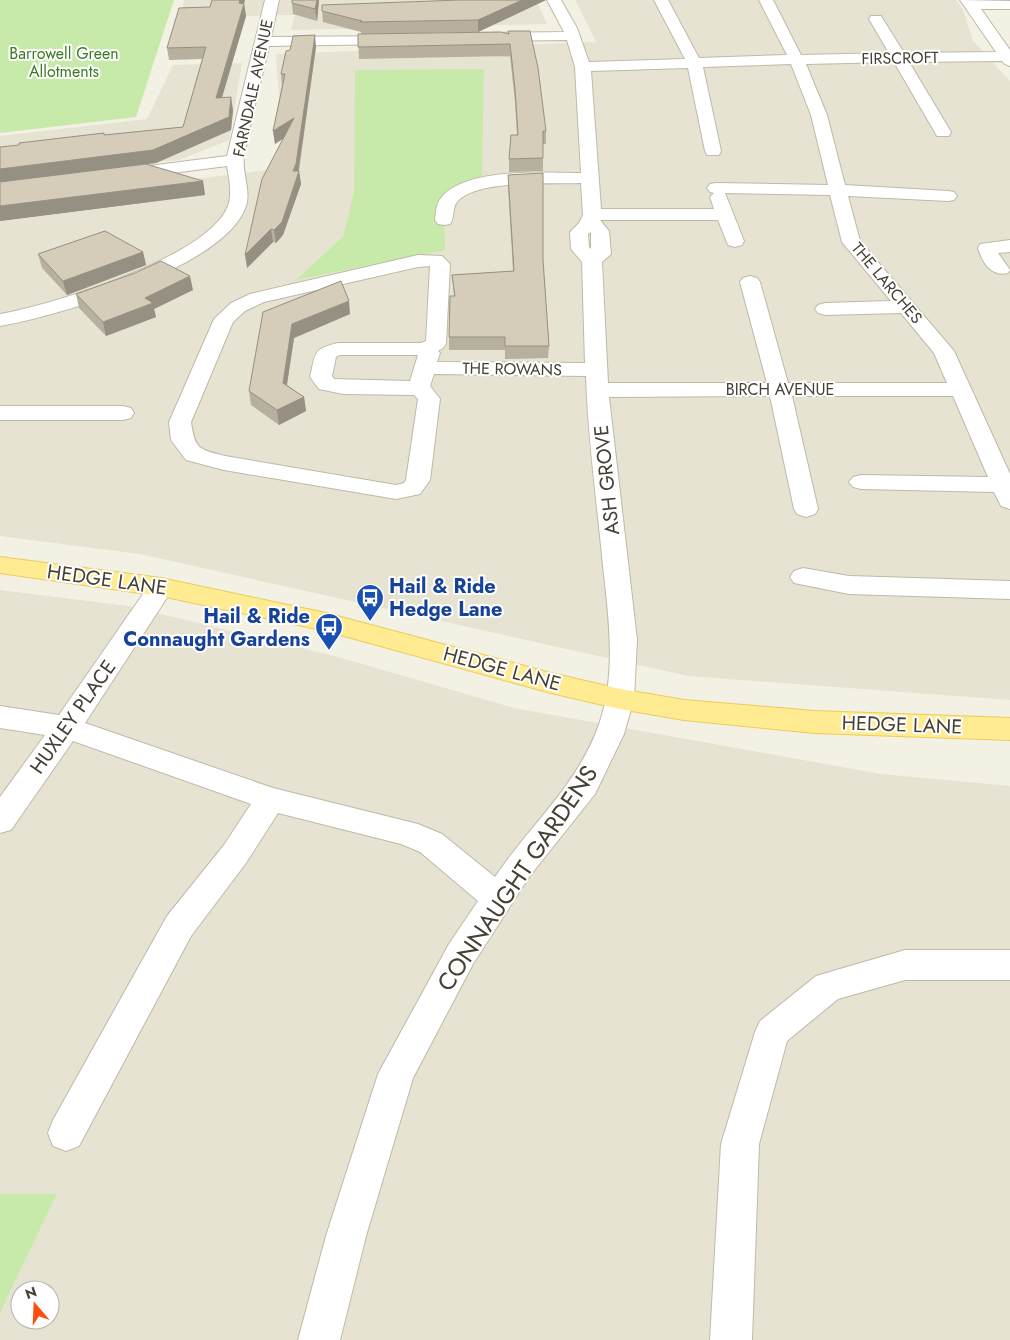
<svg xmlns="http://www.w3.org/2000/svg" width="1010" height="1340" viewBox="0 0 1010 1340" font-family="Jost,sans-serif">
  <style>
    .residential { fill: #e7e3d2; fill-rule: evenodd }
    .green { fill: #c7eaaa }
    .lines { fill: none; stroke-linecap: round; stroke-linejoin: round }
    .minor-casing { stroke: #bfb9a6; stroke-width: 2 }
    .major-casing { stroke: #e9cd5c; stroke-width: 2 }
    .minor { fill: #fff; fill-rule: evenodd }
    .major { fill: #ffeb91; fill-rule: evenodd }
    .wall { fill: #b7b09f }
    .shaded-wall { fill: #959082 }
    .building { fill: #d5cdb9; stroke: #959082 }
    .labels { text-anchor: middle; dominant-baseline: central; stroke-width: 4; stroke-linejoin: round; paint-order: stroke }
    .far-park-label { font-size: 16px; fill: #3c7a24; stroke: #fff }
    .far-street-label { font-size: 16px; fill: #454034; stroke: #fff }
    .street-label { font-size: 20px; fill: #454034; stroke: #fff }
    .transit-label { font-size: 20px; font-weight: bold; fill: #164399; stroke: #fff; text-anchor: start }
    .near-street-label { font-size: 24px; fill: #454034; stroke: #fff }
  </style>
  <rect width="100%" height="100%" fill="#f3f0e4"/>
  <g class="residential">
    <polygon points="184,0 536,0 547,24 291,30 295,15 181,17"/>
    <polygon points="575,0 956,0 963,10 973,41 1010,81 1010,700 688,676 140,554 0,536 0,203 284,168 276,54 596,42"/>
    <polygon points="242,63 229,140 179,160 0,178 0,136 147,119 173,65"/>
    <path d="M0,590L128,606L338,657L514,708L881,774L1010,786V1340H0V1313L57,1194H0ZM20,1290H50V1320H20Z"/>
  </g>
  <g class="green">
    <polygon points="0,0 174,0 136,117 0,133"/>
    <polygon points="484,69 482,177 444,198 445,250 296,280 343,237 354,192 355,70"/>
    <polygon points="0,1194 57,1194 0,1313"/>
  </g>
  <g class="lines">
    <defs>
      <g id="minor">
        <path d="M265,0H279L271,37L396,36L401,37L403,40L401,43L396,44L269,46C261,83 250,120 244,157C242,174 251,190 246,206C226,267 58,316 0,326V314C52,305 205,258 227,208C233,195 229,179 227,166L125,179L119,178L116,174L119,170L125,169L227,156Z"/>
        <path d="M547,0H561L577,28L589,62L685,59L654,0H668L699,58L787,55L759,0H773L801,55L889,53L869,19L871,16H881L904,53L996,52L960,0L1010,1V9H981L1010,50V66L1005,64L1002,61L909,62L951,132L949,136H937L894,62L806,64L827,115L845,185L948,191L954,192L957,196L954,200L948,201L848,196L860,241L954,351L1010,474V509L1001,506L994,492L861,489L853,487L849,482L853,477L861,475L988,477L953,396H792L818,509L815,514L806,517L797,514L794,509L770,396L609,397L637,640L634,699L624,734L595,794L529,877L473,964L413,1078L366,1236L340,1340H298L326,1236L378,1074L449,944L478,901L420,852L401,844L278,813L246,863L191,936L79,1146L66,1151L53,1146L48,1133L53,1120L167,916L224,845L251,804L73,741L11,830L0,833V797L45,735L0,728V706L59,715L152,581L161,578L170,581L174,587L85,723L273,788L418,824L442,834L495,877C528,828 572,790 595,735C618,681 609,621 603,566C597,503 588,439 586,376L434,374L430,386L440,399L430,480L420,494L396,499L224,470L186,460L171,440L169,422L214,319L231,303L250,294L418,255L442,256L450,264L446,344L443,348L438,351L440,353L437,362L585,363L582,262L571,249L570,232L579,223L583,215L581,183C553,184 475,179 457,202C452,208 455,217 450,224L444,225L438,224L435,220C436,212 436,204 441,198C466,167 544,173 581,173L575,67L567,40L494,41L489,40L487,37L489,34L494,33L564,32ZM791,64L811,115L828,185L716,183L710,184L707,188L710,192L714,193L710,197L714,209H601L591,71L688,68L705,151L707,155H719L721,151L703,67ZM725,193L830,195L842,242L891,301L825,303L818,305L815,309L818,313L825,315L901,313L934,353L947,383H788L760,282L757,278L750,276L743,278L740,282L767,383H608L602,262L611,254L609,231L600,220H718L728,245L735,247L742,245L744,241ZM591,232V249L589,247L588,234ZM430,266L426,341L421,343H338C312,349 316,353 310,377L319,389L343,394L414,395L418,399L406,480L404,483L396,485L225,456C199,449 195,450 191,422L233,322L245,311L264,302L418,267ZM340,355H418L410,381L334,379L332,376L336,357Z"/>
        <path d="M1010,240V252L998,253L1010,270L1008,273C991,277 982,262 978,248L980,244Z"/>
        <polygon points="0,406 123,406 131,408 134,413 131,418 123,420 0,420"/>
        <polygon points="803,568 849,576 1010,581 1010,599 849,594 794,583 790,577 794,571"/>
        <polygon points="905,950 1010,950 1010,980 905,980 838,999 787,1041 759,1144 752,1340 710,1340 721,1144 755,1032 760,1021 816,976"/>
      </g>
      <polygon id="major" points="0,557 161,578 326,613 551,673 620,689 684,700 814,711 1010,718 1010,740 814,733 684,720 620,709 551,693 326,631 161,596 0,573"/>
    </defs>
    <use href="#minor" class="minor-casing"/>
    <use href="#major" class="major-casing"/>
    <use href="#minor" class="minor"/>
    <use href="#major" class="major"/>
  </g>
  <g class="wall">
    <polygon points="292,0 319,0 317,21 293,14 292,3"/>
    <polygon points="460,0 546,0 478,32 361,34 361,32 323,22 322,11"/>
    <polygon points="244,4 246,16 222,97 233,110 231,130 156,163 146,164 203,181 205,195 0,221 105,135 183,127 202,59 169,60 167,48 210,7"/>
    <polygon points="358,34 508,34 546,131 546,144 543,144 543,171 509,172 509,159 517,135 515,102 510,56 359,59"/>
    <polygon points="316,47 299,171 301,184 283,235 276,243 273,242 247,268 284,138 275,144 273,131 282,86 281,74"/>
    <polygon points="508,175 543,260 549,346 548,358 505,359 505,350 449,350 449,337 454,296 452,275 513,271 508,187"/>
    <polygon points="143,252 146,265 67,295 42,268 38,254"/>
    <polygon points="193,290 154,309 156,317 106,336 79,308 76,294"/>
    <polygon points="263,312 350,314 294,338 287,385 304,397 306,411 279,425 251,405 249,391"/>
  </g>
  <g class="shaded-wall">
    <polygon points="240,0 245,0 241,15 239,3"/>
    <polygon points="317,0 319,0 317,21 315,9"/>
    <polygon points="522,0 546,0 478,32 478,20"/>
    <polygon points="244,4 246,16 218,111 216,98"/>
    <polygon points="315,35 316,47 298,173 299,171 301,184 283,235 276,243 274,230 293,171"/>
    <polygon points="231,97 233,110 231,130 156,163 0,183 0,169 153,150"/>
    <polygon points="294,118 296,130 275,144 273,131"/>
    <polygon points="203,181 205,195 0,221 0,206"/>
    <polygon points="271,229 273,242 247,268 245,255"/>
    <polygon points="143,252 146,265 67,295 63,281"/>
    <polygon points="190,276 193,290 154,309 156,317 106,336 103,322 145,298"/>
    <polygon points="349,301 350,314 294,338 285,397 283,383 292,324"/>
    <polygon points="304,397 306,411 279,425 277,410"/>
  </g>
  <g class="building">
    <polygon points="212,0 240,0 239,3 244,4 216,98 231,97 229,117 153,150 0,169 0,147 19,145 19,143 104,133 104,135 183,127 206,47 167,48 179,8 210,7"/>
    <polygon points="292,0 317,0 315,9 292,3"/>
    <polygon points="460,0 522,0 478,20 360,22 362,21 322,11 322,5"/>
    <polygon points="508,31 530,31 538,68 546,131 543,131 543,158 509,159 511,135 518,135 515,89 510,44 358,47 358,34 501,32 509,34"/>
    <polygon points="315,35 296,164 293,171 299,171 282,222 274,230 271,229 245,255 262,179 294,118 273,131 285,74 281,74 286,51 290,50 293,36"/>
    <polygon points="146,164 203,181 0,206 0,182"/>
    <polygon points="543,173 543,260 549,346 505,346 505,337 449,337 450,296 455,296 452,275 514,271 508,175"/>
    <polygon points="105,231 143,252 63,281 38,254"/>
    <polygon points="161,261 190,276 145,298 153,303 103,322 76,294 135,273"/>
    <polygon points="341,281 349,301 292,324 283,383 304,397 277,410 249,391 263,312"/>
  </g>
  <defs>
    <symbol id="bus-pin" viewBox="-11 -11 22 30"><path d="M0 17L-7.5 6A9.5 9.5 0 1 1 7.5 6Z" fill="#1a4fb4" stroke="#fff"/><path d="M-5-6H5V4H4V6H2V4H-2V6H-4V4H-5ZM-3.5-4V0h7V-4ZM-3.5 1.2v1.5H-2V1.2ZM2 1.2v1.5H3.5V1.2Z" fill="#fff"/></symbol>
  </defs>
  <g fill-rule="evenodd">
    <use href="#bus-pin" x="354" y="582" width="32" height="43"/>
    <use href="#bus-pin" x="313" y="611" width="32" height="43"/>
  </g>
  <g class="labels">
    <g class="far-park-label">
      <text x="64" y="53">Barrowell Green<tspan x="64" dy="18">Allotments</tspan></text>
    </g>
    <g class="far-street-label">
      <text transform="translate(900 58) rotate(-1)">FIRSCROFT</text>
      <text transform="translate(253 88) rotate(-78)">FARNDALE AVENUE</text>
      <text transform="translate(887 283) rotate(50)">THE LARCHES</text>
      <text transform="translate(512 369) rotate(1)">THE ROWANS</text>
      <text x="780" y="389">BIRCH AVENUE</text>
    </g>
    <g class="street-label">
      <text transform="translate(607 480) rotate(-96)">ASH GROVE</text>
      <text transform="translate(107 580) rotate(8)">HEDGE LANE</text>
      <text transform="translate(502 669) rotate(15)">HEDGE LANE</text>
      <text transform="translate(73 717) rotate(-55)">HUXLEY PLACE</text>
      <text transform="translate(902 725) rotate(2)">HEDGE LANE</text>
    </g>
    <g class="transit-label">
      <text x="389" y="586">Hail &amp; Ride<tspan x="389" dy="23">Hedge Lane</tspan></text>
      <text x="310" y="616" text-anchor="end">Hail &amp; Ride<tspan x="310" dy="23">Connaught Gardens</tspan></text>
    </g>
    <g class="near-street-label">
      <text transform="translate(517 878) rotate(-56)">CONNAUGHT GARDENS</text>
    </g>
  </g>
  <g transform="translate(35 1305) rotate(341)"><circle r="24" fill="#ffffff" stroke="#b5b3ae"/>
  <path d="M0-4L9 19L0 12L-9 19Z" fill="#ff4c0f"/>
  <text y="-8" font-size="14" font-weight="bold" text-anchor="middle" fill="#454034">N</text>
  </g>
</svg>
